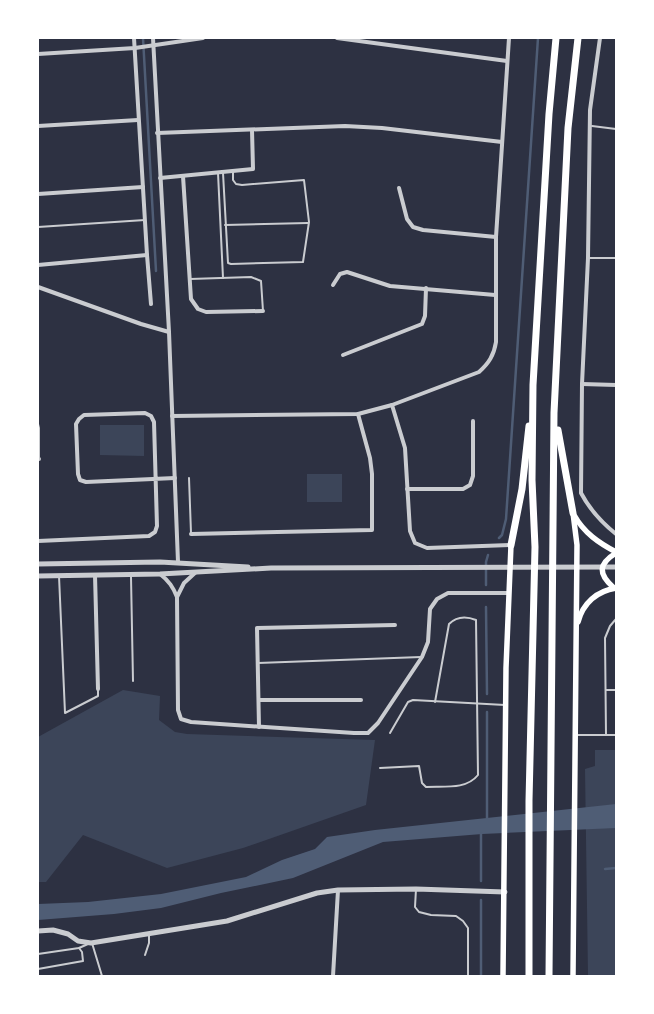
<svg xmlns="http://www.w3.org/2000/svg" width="654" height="1014" viewBox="0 0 654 1014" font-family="'Golos Text',sans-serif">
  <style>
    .green { fill: #3c4559 }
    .water { fill: #4f5d75 }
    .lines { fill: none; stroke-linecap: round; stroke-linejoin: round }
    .stream { stroke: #4f5d75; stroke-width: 2.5 }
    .service { stroke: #caccd0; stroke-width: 2 }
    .minor { stroke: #caccd0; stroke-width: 4 }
    .tertiary { stroke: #caccd0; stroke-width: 5 }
    .secondary { stroke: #fff; stroke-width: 5.5 }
    .motorway { stroke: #fff; stroke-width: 7 }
  </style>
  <rect width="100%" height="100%" fill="#2d3142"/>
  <g class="green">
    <polygon points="100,425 144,425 144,456 100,455"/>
    <rect x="307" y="474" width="35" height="28"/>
    <polygon points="123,690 160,696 159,720 175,732 187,734 375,740 366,805 243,848 167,868 83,835 46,882 38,882 38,737"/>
    <polygon points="595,750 616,750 616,976 588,976 585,769 595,766"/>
  </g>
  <polygon class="water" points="616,804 616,828 482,834 383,842 293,878 221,893 161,908 114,914 38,920 38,904 88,902 161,894 246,877 282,860 315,849 327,837 375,830"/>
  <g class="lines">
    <g class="stream">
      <polyline points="143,38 156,271"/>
      <polyline points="499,538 502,535 506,519 538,38"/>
      <polyline points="486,585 486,562 488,555"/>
      <polyline points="486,607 487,694"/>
      <polyline points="487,712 487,818"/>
      <polyline points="605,869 616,868"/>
      <polyline points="481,881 481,833"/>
      <polyline points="481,976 481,900"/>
    </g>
    <g class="service">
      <polyline points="592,126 616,129"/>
      <polyline points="218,173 223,278"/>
      <polyline points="223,173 228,263 231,264 303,262 309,222 304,180 242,185 236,184 233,180 233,172"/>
      <polyline points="225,225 308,223"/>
      <polyline points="38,227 145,220"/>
      <polyline points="588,258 616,258"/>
      <polyline points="190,279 251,277 261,281 263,311"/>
      <polyline points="38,424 39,428 39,459"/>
      <polyline points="189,478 191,533"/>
      <polyline points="59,576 65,713 98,696 98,689"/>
      <polyline points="131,577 133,681"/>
      <polyline points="258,663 421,657"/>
      <polyline points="606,690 616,690"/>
      <polyline points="390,733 408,702 413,700 505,705"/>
      <polyline points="576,735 616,735"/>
      <polyline points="606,735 605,638 610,626 616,619"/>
      <path d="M380,768L419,766L422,783L426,787C444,786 466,790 478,775L476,620C466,616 456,617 449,624L435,702"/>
      <polyline points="416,889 415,907 419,912 431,915 456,916 463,921 468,928 468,976"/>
      <polyline points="92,943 102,976"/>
      <polyline points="38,954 79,948 88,944"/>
      <polyline points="145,955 149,943 149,936"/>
      <polyline points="38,969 83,961 82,952 79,948"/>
    </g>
    <g class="minor">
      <polyline points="134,38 147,255 151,304"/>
      <polyline points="153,38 169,332 178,562"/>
      <polyline points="337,38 507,61"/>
      <path d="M600,38L590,110L588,258L582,384L581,493C590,510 601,522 616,534"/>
      <polyline points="38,54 135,48 203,38"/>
      <polyline points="38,126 138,120"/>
      <polyline points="157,133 345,126 382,128 502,142"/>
      <polyline points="183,176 191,299 198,309 206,312 263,311"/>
      <polyline points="160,178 253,169 252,130"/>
      <polyline points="399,188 407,219 413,227 423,230 496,237"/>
      <polyline points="38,194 143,187"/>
      <polyline points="38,265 147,255"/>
      <polyline points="333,285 340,274 347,272 390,286 495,295"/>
      <polyline points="38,287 141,324 169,332"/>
      <polyline points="343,355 422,324 425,316 426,288"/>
      <polyline points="582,384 616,385"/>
      <polyline points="392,405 405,448 410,531 415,543 427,548 511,545"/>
      <path d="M172,416L358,414L392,405L479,372C489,363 494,355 496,342V237L509,38"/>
      <polyline points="38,459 39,459"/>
      <polyline points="407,489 463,489 470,485 473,476 473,421"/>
      <polyline points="191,534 372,530 372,474 370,458 358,414"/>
      <polyline points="38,541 149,536 155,532 157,526 154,422 151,416 145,413 84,415 79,419 76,424 78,474 80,480 86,482 175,478"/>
      <path d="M160,574C169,581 173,587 177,597L178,710L181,719L191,722L354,733H368L378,723L422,657L428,642L430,609L437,599L448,593H509"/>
      <polyline points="95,575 98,689"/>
      <polyline points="177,597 184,583 196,572"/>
      <polyline points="259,700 361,700"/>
      <polyline points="259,727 257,628 395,625"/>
      <polyline points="333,976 338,890"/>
    </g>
    <g class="tertiary">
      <polyline points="38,564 160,562 248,567"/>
      <polyline points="38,576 160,574 271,568 616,567"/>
      <polyline points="38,931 53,930 68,934 78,941 91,943 227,921 317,893 338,890 416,889 505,892"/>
    </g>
    <g class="secondary">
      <polyline points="573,513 577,545 573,976"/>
      <path d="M574,515C584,533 599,543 616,552"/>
      <path d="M614,588C598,574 598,564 616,553"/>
      <path d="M578,622C583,603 597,591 616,588"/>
      <polyline points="503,976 506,668 511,545"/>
    </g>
    <g class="motorway">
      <polyline points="558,430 573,513"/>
      <polyline points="511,545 522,489 529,426"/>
      <polyline points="529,976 529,801 535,547 532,480 533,385 549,114 556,38"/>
      <polyline points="549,976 554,413 568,128 578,38"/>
    </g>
  </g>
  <rect width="654" height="1014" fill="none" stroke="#ffffff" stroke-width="78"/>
</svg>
